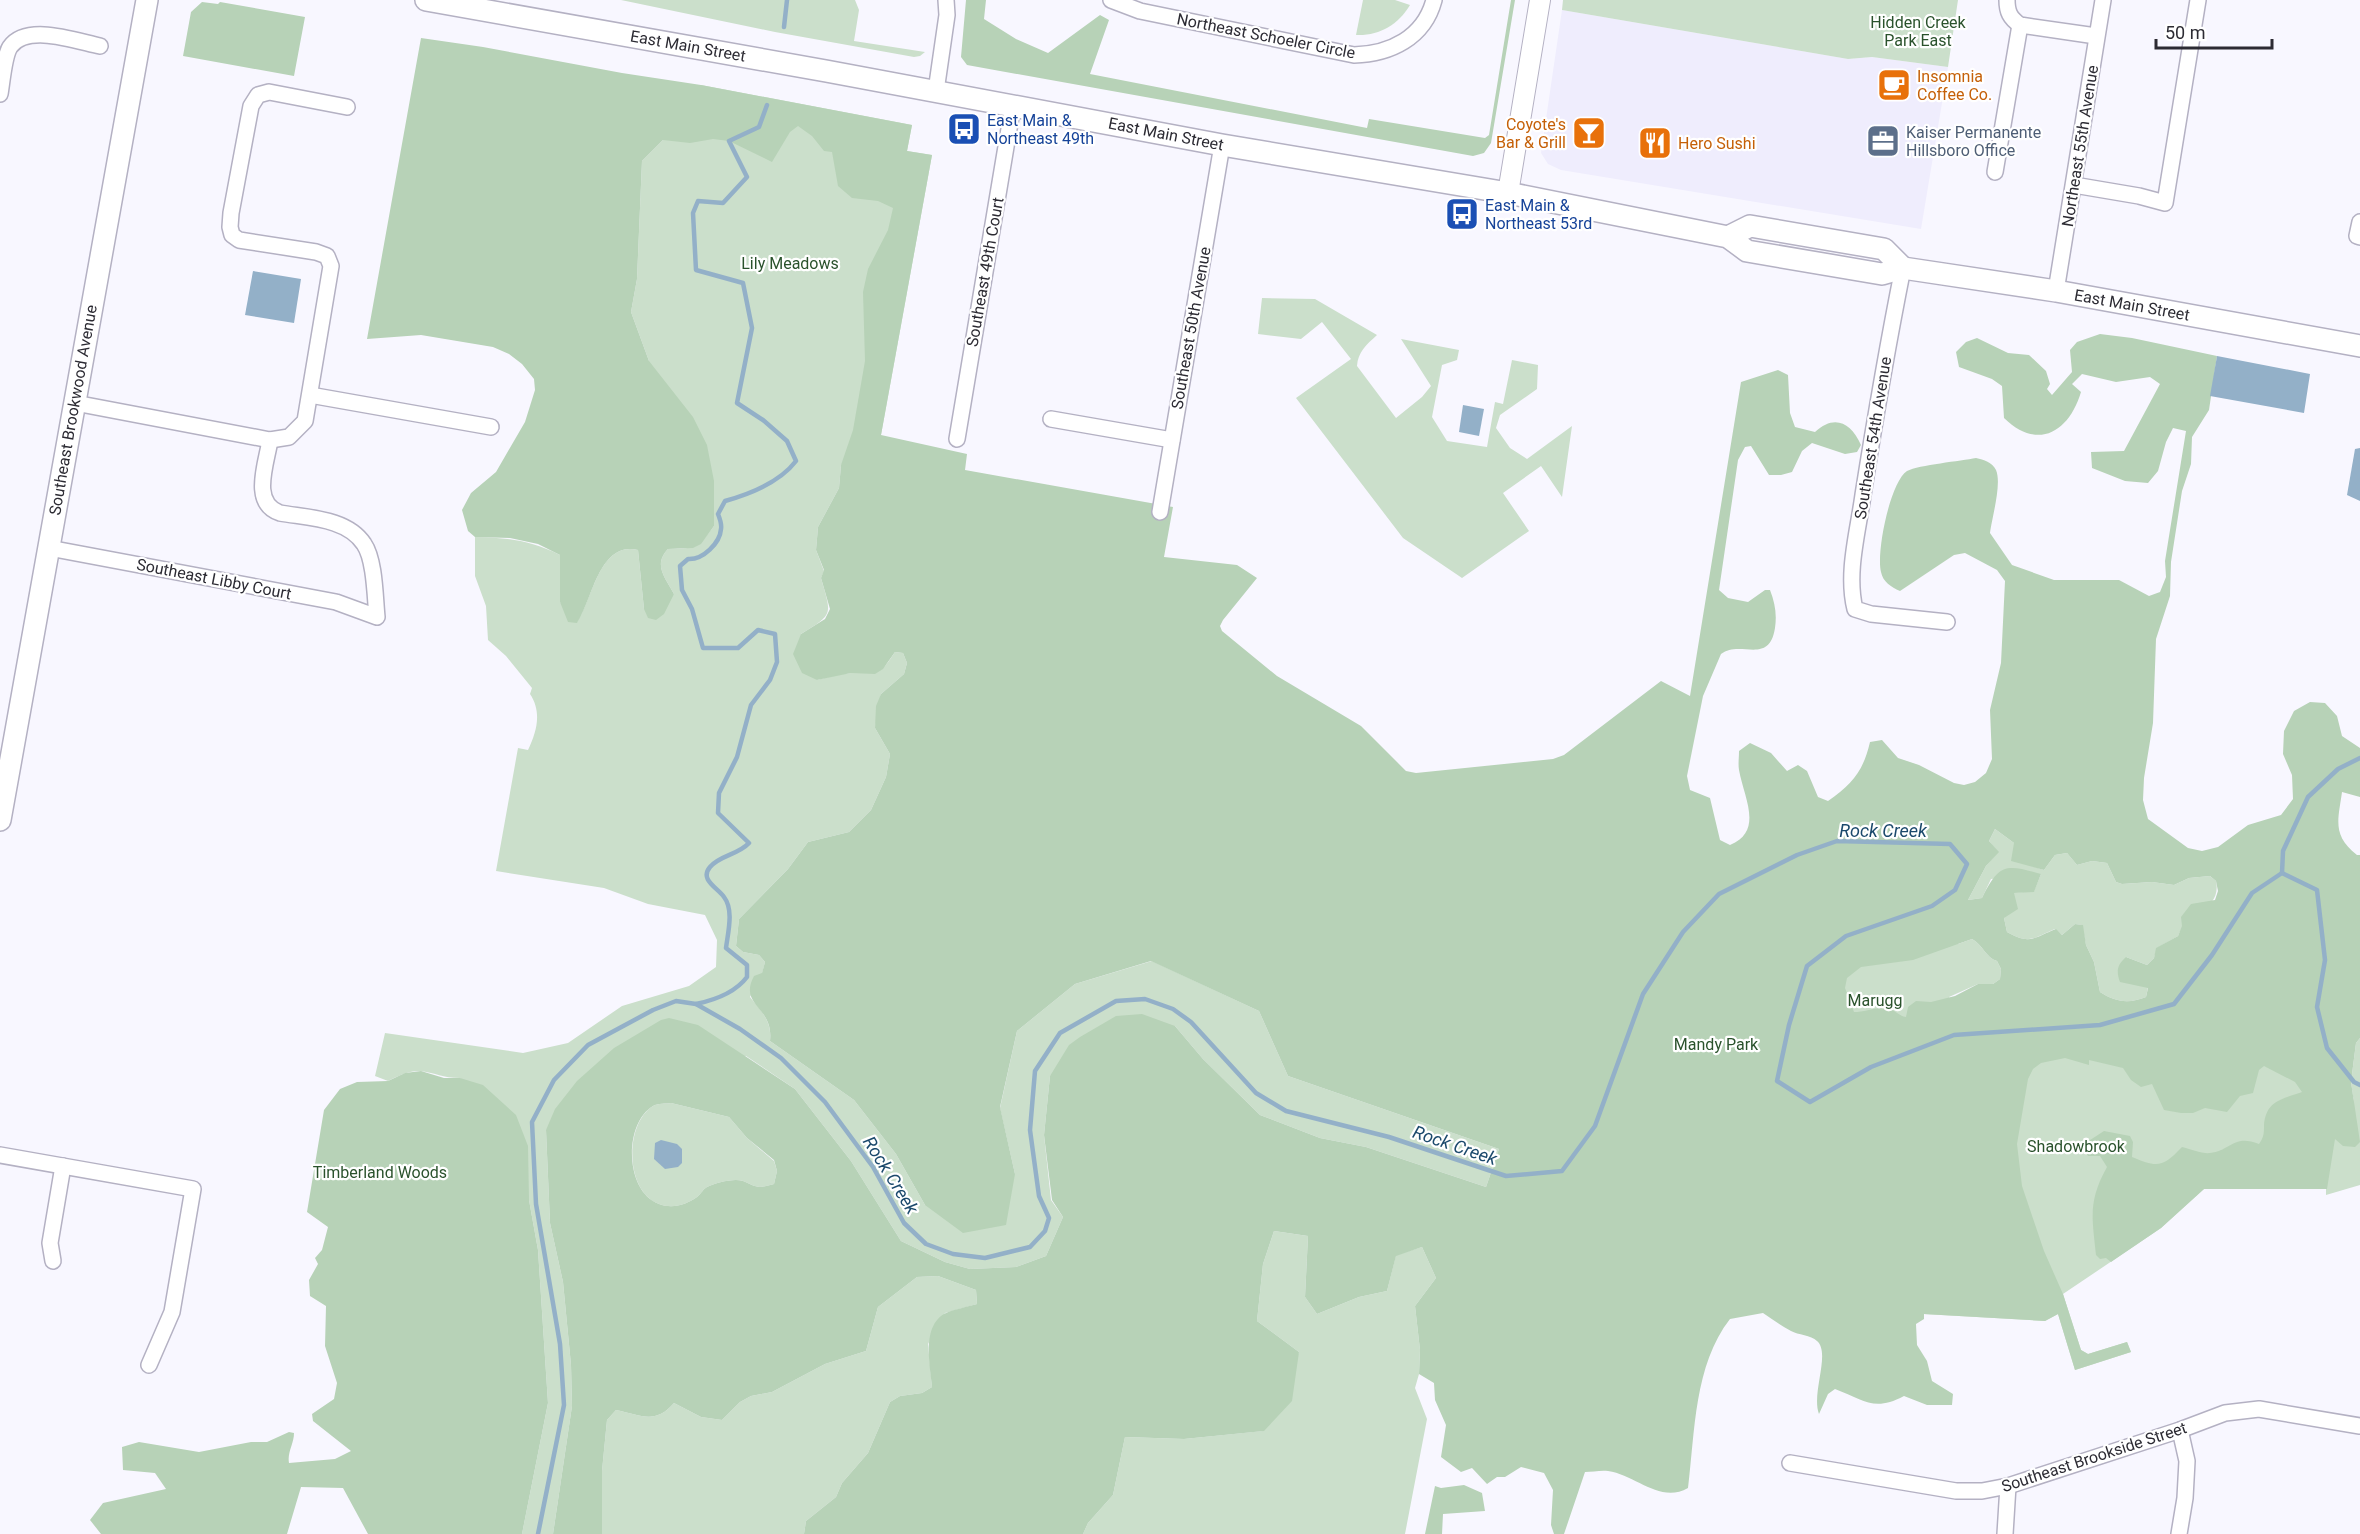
<svg xmlns="http://www.w3.org/2000/svg" width="2360" height="1534" viewBox="0 0 2360 1534" font-family="Roboto,sans-serif">
  <style>
    .built { fill: #efedfd }
    .green { fill: #cbdfcb }
    .forest { fill: #b7d2b7; fill-rule: evenodd }
    .water { fill: #93b0c8 }
    .lines { fill: none; stroke-linecap: round; stroke-linejoin: round }
    .stream { stroke: #93b0c8; stroke-width: 4.5 }
    .minor-casing { stroke: #b4b1c3; stroke-width: 18 }
    .tertiary-casing { stroke: #b4b1c3; stroke-width: 22 }
    .secondary-casing { stroke: #b4b1c3; stroke-width: 24 }
    .minor { stroke: #fff; stroke-width: 15 }
    .tertiary { stroke: #fff; stroke-width: 20 }
    .secondary { stroke: #fff; stroke-width: 21 }
    .labels { text-anchor: middle; dominant-baseline: central; stroke-width: 4.5; stroke-linejoin: round; paint-order: stroke }
    .park-label { font-size: 16px; fill: #2a522c; stroke: #fff }
    .street-label { font-size: 16px; fill: #2c2b33; stroke: #fff }
    .food-label { font-size: 16px; fill: #c56008; stroke: #fff; text-anchor: start }
    .transit-label { font-size: 16px; fill: #164399; stroke: #fff; text-anchor: start }
    .service-label { font-size: 16px; fill: #4e5e75; stroke: #fff; text-anchor: start }
    .water-label { font-size: 18px; font-style: italic; fill: #1b496c; stroke: #fff }
  </style>
  <rect width="100%" height="100%" fill="#f8f7ff"/>
  <polygon class="built" points="1562,10 1848,59 1872,57 1948,67 1921,229 1561,170 1548,164 1541,153"/>
  <g class="green">
    <polygon points="621,0 855,0 859,10 854,41 925,52 920,56 914,57 775,32"/>
    <path d="M1363,0H1395L1410,5C1398,25 1379,36 1356,35Z"/>
    <polygon points="1563,0 1958,0 1948,67 1872,57 1848,59 1562,10"/>
    <path d="M701,85L912,125L907,151L932,155L881,435L841,465L839,488L818,527L816,550L824,571L821,578C831,614 835,614 801,634L817,680C828,677 840,674 851,673C880,670 877,679 895,652L903,653L907,663L904,674L881,694L875,728L890,754L886,777L871,810L849,832L808,842L788,869L739,919L736,946L743,952L759,955L765,962L762,974L750,997C762,1012 772,1021 770,1041L854,1100L896,1154L925,1205L1015,1174L1000,1108L1017,1031L1075,984L1152,961L1259,1011L1288,1076L1499,1149L1486,1187L1366,1147L1320,1138L1260,1115L1203,1059L1175,1026L1050,1076L1044,1135L1051,1200L1063,1217L1046,1256L1016,1267L970,1269L945,1262L901,1241L851,1161L795,1089L746,1056L546,1130L550,1223L563,1282L571,1365L572,1406L553,1534H522L548,1403L538,1250L529,1200L460,1078C442,1078 436,1073 421,1071C409,1070 398,1076 388,1081L375,1076L385,1033L523,1053L568,1043L622,1006L689,986L716,967L717,940L705,915L648,904L604,888L496,871L518,748L528,750C537,731 542,712 530,694L532,688L506,656L488,640L486,606L475,576V537C510,538 529,540 560,555V602L577,622C593,599 599,541 638,550L644,609L674,594C665,577 653,565 668,549C697,548 696,550 714,526L643,394L649,361L631,312L637,279L642,161L663,140Z"/>
    <path d="M1262,298L1315,299L1377,335C1366,345 1358,352 1357,366L1396,418L1422,397L1431,386L1401,339L1459,350L1457,360L1442,365L1432,417L1447,441L1487,447L1495,402L1503,404L1512,360L1538,365L1537,389L1500,415L1496,428L1510,448L1527,459L1572,426L1562,497L1541,466L1503,493L1529,531L1462,578L1403,538L1296,398L1351,359L1322,322L1301,339L1258,334Z"/>
    <path d="M1995,829L2014,843L2032,866L2044,870L2055,855L2067,853L2077,865L2092,861L2107,863L2116,882L2122,884L2152,882L2174,885L2189,878L2210,876L2216,881C2222,910 2188,912 2178,936L2157,948L2154,958L2147,965L2126,957L2148,987L2146,997C2129,1004 2115,1002 2100,992L2094,962L2086,945L2082,925L2075,924L2062,935L2055,929C2033,938 2030,945 2007,932L2004,918L2013,893L2034,891L2041,874L1991,879L1982,898L1968,900L1986,866L1998,852L1989,841Z"/>
    <path d="M1716,918L1958,944L1972,939C1983,945 1986,958 1997,961L2001,969L2000,979L1993,984H1978L1949,997L1976,1039L2330,999L2354,1103L2351,1082L2356,1043L2360,1038V1185L2326,1195V1189L2280,1187L2204,1189L2161,1228L2063,1294L2081,1350L2088,1354L2127,1342L2131,1352L2075,1370L2058,1314L2045,1321L1923,1314Z"/>
    <path d="M671,1103L729,1117L747,1138L774,1161L777,1171L774,1184C770,1185 764,1187 760,1187C755,1187 748,1183 743,1181C733,1178 716,1183 707,1187C703,1189 701,1194 697,1197C686,1205 672,1209 659,1204C625,1192 624,1124 653,1106C658,1103 666,1104 671,1103Z"/>
    <polygon points="1274,1231 1308,1236 1305,1297 1317,1314 1359,1297 1387,1291 1396,1255 1422,1247 1436,1278 1415,1306 1420,1350 1419,1374 1415,1388 1427,1419 1405,1534 1083,1534 1088,1523 1113,1495 1125,1437 1184,1439 1263,1431 1299,1352 1257,1321 1263,1264"/>
    <path d="M938,1276L976,1290L977,1304L945,1313L928,1344L932,1387L922,1393L900,1396L890,1402L868,1453L842,1483L836,1497L806,1521L804,1534H602V1471L607,1420L616,1410C641,1415 655,1425 674,1403L701,1417L722,1420L740,1402L751,1396L772,1392L825,1364L866,1351L878,1307L917,1277Z"/>
  </g>
  <g class="forest">
    <polygon points="966,0 986,0 984,19 1016,39 1048,53 1100,15 1109,20 1090,74 1367,128 1369,119 1485,138 1489,135 1511,0 1515,0 1491,143 1484,153 1473,156 967,65 961,57"/>
    <polygon points="202,2 218,4 220,2 305,17 294,76 183,56 191,12"/>
    <path d="M421,38L483,47L622,73L701,85L912,125L907,151L932,155L881,435L967,454L965,470L1173,507L1164,557L1237,565L1257,578L1223,620L1220,626L1222,631L1277,676L1361,726L1406,771L1416,773L1553,759L1564,755L1661,681L1690,696L1741,382L1778,370L1788,375L1790,413L1795,427L1815,432C1834,414 1851,422 1861,445L1857,452L1845,454L1812,443L1802,451L1792,472L1781,475H1769L1751,446L1745,447L1738,460L1719,590L1728,598L1748,602L1765,590H1770C1775,603 1777,614 1775,628C1769,666 1740,639 1721,654L1703,696L1687,776L1690,790L1710,798L1720,840L1730,845C1764,831 1744,798 1739,770C1738,764 1739,758 1739,751L1750,743L1771,753L1787,771L1798,765L1807,771L1818,797L1828,801C1852,784 1863,772 1870,742L1882,740L1898,758L1919,765L1954,783L1964,785L1975,782L1986,773L1992,759L1990,710L2001,663L2005,581L1997,570L1965,553L1954,555L1900,591C1891,587 1883,582 1881,572C1876,553 1890,482 1907,471C1919,465 1961,461 1976,458C1984,460 1992,462 1996,470C2002,484 1992,517 1990,533L2012,565L2054,580H2119L2149,596L2160,592L2166,577L2165,561L2186,431L2173,428L2166,442L2158,471L2148,483L2125,481L2092,468L2091,452L2124,451L2160,384L2150,377L2116,382L2082,374L2072,384L2081,392C2069,432 2038,451 2004,418L2002,386L1992,379L1959,367L1956,352L1966,342L1977,338L2008,353L2029,355L2046,371L2050,384L2047,389L2052,395L2072,372L2070,350L2077,342L2100,334L2132,338L2217,356L2209,410L2192,437L2191,464L2182,491L2171,562L2170,596L2156,639L2153,723L2144,778L2143,800L2148,819L2188,848L2202,851L2218,847L2248,825L2281,815L2293,799L2292,775L2283,754L2284,731L2294,711L2310,702L2325,703L2337,716L2342,736L2360,748V797L2342,792C2338,821 2332,835 2357,855H2360V1038L2356,1043L2351,1082L2360,1142L2355,1147L2343,1146L2335,1139L2327,1189H2204L2161,1228L2111,1262L2106,1258L2100,1259L2096,1255C2092,1217 2088,1201 2107,1167L2100,1156H2088L2085,1150L2087,1142L2104,1131L2130,1136L2133,1142L2132,1157C2158,1168 2163,1167 2182,1147C2190,1149 2203,1154 2210,1153C2231,1151 2233,1134 2259,1144C2264,1137 2264,1133 2264,1125C2266,1100 2283,1099 2302,1092L2295,1082L2264,1066L2259,1070L2253,1093L2240,1096L2227,1112L2205,1108L2193,1113H2181L2164,1110L2152,1084L2141,1087L2131,1080L2123,1068L2089,1060V1065L2065,1058L2041,1063L2033,1069L2028,1079L2017,1144L2022,1186L2044,1251L2063,1294L2081,1350L2088,1354L2127,1342L2131,1352L2075,1370L2058,1314L2045,1321L1924,1314V1319L1916,1324L1917,1345L1927,1361L1932,1381L1953,1394L1952,1405H1927L1904,1396C1874,1412 1864,1400 1835,1389L1828,1394L1819,1414C1811,1393 1831,1353 1817,1341C1811,1335 1798,1335 1791,1331C1781,1326 1772,1319 1763,1313L1730,1319C1694,1365 1695,1432 1688,1488C1660,1504 1636,1475 1608,1471C1601,1470 1592,1472 1585,1472L1564,1534H1554L1551,1525L1553,1490L1544,1473L1521,1467L1505,1477H1497L1487,1484L1472,1468L1461,1472L1441,1457L1446,1425L1435,1400L1434,1383L1419,1374L1420,1350L1415,1306L1436,1278L1422,1247L1396,1256L1387,1291L1359,1297L1317,1314L1305,1297L1308,1236L1274,1231L1263,1264L1257,1321L1299,1352L1292,1401L1264,1431L1184,1439L1125,1437L1113,1495L1088,1523L1083,1534H804L806,1521L836,1497L842,1483L868,1453L890,1402L900,1396L922,1393L932,1387C930,1365 921,1325 946,1313C955,1309 967,1307 977,1304L976,1290L938,1276L917,1277L878,1307L866,1351L825,1364L772,1392L751,1396L740,1402L722,1420L701,1417L674,1403C655,1425 641,1415 616,1410L607,1420L602,1471V1534H553L572,1406L571,1365L563,1282L550,1223L546,1130L555,1109L577,1081L614,1048L661,1020L669,1018L698,1025L795,1089L851,1161L901,1241L945,1262L970,1269L1016,1267L1046,1256L1063,1217L1052,1200L1044,1135L1050,1076L1069,1045L1080,1037L1116,1016L1142,1014L1175,1026L1203,1059L1260,1115L1320,1138L1366,1147L1486,1187L1499,1149L1288,1076L1259,1011L1151,961L1075,984L1017,1031L1000,1107L1015,1174L1006,1225L963,1233L925,1205L896,1154L854,1100L770,1041C774,1006 738,1006 754,976L762,973L765,962L759,955L743,952L736,946L739,919L788,869L808,842L849,832L871,810L886,777L890,754L875,728L876,706L881,694L904,674L907,663L903,653L895,652L883,669L875,674L851,673L817,680L802,673L793,654L801,634L825,619L830,609L821,578L824,570L816,550L818,527L839,488L841,465L853,430L865,361L863,292L868,269L888,230L893,208L878,201L852,198L838,186L832,152L824,151L812,136L798,126L790,132L772,162L729,141L713,139L690,143L663,140L642,161L637,279L631,312L649,361L693,417L707,445L714,481V526L701,544L693,548L668,549C653,565 665,577 674,594L664,614L656,620L648,618L644,609L638,550C599,541 593,599 577,623L568,622L560,602V555L538,544L510,538L475,537L468,531L462,510L471,493L496,472L525,422L535,390L534,379L522,364L509,354L493,347L421,335L367,339ZM1995,829L2014,843L2011,861L2044,870L2055,855L2067,853L2077,865L2092,861L2107,863L2116,882L2122,884L2152,882L2174,885L2189,878L2210,876L2216,881L2218,891L2215,900L2191,904L2181,917L2182,926L2178,936L2156,948L2154,958L2147,965L2126,957C2117,965 2116,971 2120,982L2148,988L2146,997C2129,1004 2115,1002 2100,992L2094,962L2086,945L2083,925L2075,924L2062,935L2056,929C2033,938 2030,945 2007,932L2004,918L2018,909L2014,893L2034,892L2041,874C2006,864 1999,863 1982,898L1968,900L1986,866L1999,852L1989,841ZM1972,939C1983,945 1986,958 1997,961L2001,969L2000,979L1993,984H1978L1955,996L1931,1002L1916,1001L1908,1007L1906,1017C1899,1016 1895,1010 1889,1009C1877,1006 1865,1012 1854,1012L1845,988L1847,978L1861,967L1913,960ZM671,1103L729,1117L747,1138L774,1160L777,1171L774,1184C770,1185 764,1187 760,1187C755,1187 748,1183 743,1181C733,1178 716,1183 707,1187C703,1189 701,1194 697,1197C686,1205 672,1209 659,1204C625,1192 623,1124 653,1106C658,1103 666,1104 671,1103Z"/>
    <path d="M421,1071L444,1078H460L483,1085L516,1115L528,1146L529,1200L538,1250L548,1403L522,1534H368L343,1488L301,1487L287,1534H101L90,1520L103,1503L166,1489L155,1473L123,1470L122,1447L139,1442L199,1452L251,1442H267L289,1432L294,1433C294,1444 287,1452 289,1463L335,1459L351,1451L313,1421L312,1414L334,1399L337,1383L325,1346L326,1306L310,1296L309,1280L318,1264L315,1258L322,1250L328,1227L307,1212L324,1110L340,1089L357,1082L388,1081L405,1073Z"/>
    <polygon points="1464,1485 1482,1493 1485,1511 1443,1514 1442,1534 1425,1534 1435,1486 1441,1488"/>
  </g>
  <g class="water">
    <polygon points="253,271 301,279 294,323 245,315"/>
    <polygon points="2217,356 2310,374 2304,413 2210,396"/>
    <polygon points="1463,405 1484,409 1479,436 1459,432"/>
    <polygon points="2360,448 2360,501 2347,495 2355,449"/>
    <polygon points="661,1140 677,1144 682,1149 682,1163 678,1167 665,1169 654,1159 655,1143"/>
  </g>
  <g class="lines">
    <g class="stream">
      <polyline points="784,27 787,0"/>
      <polyline points="2282,873 2317,890 2325,960 2317,1007 2327,1048 2354,1082 2360,1085"/>
      <polyline points="2282,873 2283,851 2308,797 2338,769 2360,758"/>
      <path d="M696,1004C715,1000 735,993 747,977V965L726,948C728,932 734,910 724,897C718,888 699,880 710,867C720,855 738,855 749,843L718,813L719,793L737,757L751,705L770,680L777,662L775,634L758,630L738,648H703L692,609L682,590L680,566L688,559C703,560 720,543 721,529C722,524 720,519 718,514L725,501C750,494 780,482 796,461L787,441L763,420L737,403L752,328L743,283L696,270L693,213L698,201L723,203L747,177L729,141L759,127L767,105"/>
      <polyline points="538,1534 564,1405 560,1344 536,1204 532,1122 554,1080 588,1045 653,1010 676,1001 696,1004 740,1029 781,1058 825,1102 873,1167 904,1223 926,1244 953,1254 985,1258 1030,1247 1045,1231 1049,1218 1039,1196 1030,1130 1035,1071 1060,1033 1116,1001 1145,999 1173,1009 1191,1022 1256,1093 1286,1111 1389,1137 1506,1176 1562,1171 1595,1126 1643,994 1683,932 1719,894 1797,855 1837,841 1950,844 1967,864 1955,890 1932,906 1846,936 1807,966 1789,1025 1777,1081 1810,1102 1871,1067 1954,1035 2100,1025 2174,1004 2212,955 2252,893 2282,873"/>
    </g>
    <defs>
      <g id="minor">
        <path d="M1111,0L1140,11L1354,55C1390,54 1424,38 1434,0"/>
        <path d="M2007,0C2007,12 2010,18 2020,25L2096,36"/>
        <polyline points="936,91 947,15 946,0"/>
        <path d="M0,94C2,83 4,56 10,47C27,23 76,41 100,46"/>
        <polyline points="1995,172 2020,25"/>
        <polyline points="2074,185 2139,196 2165,203 2198,0"/>
        <polyline points="2360,222 2357,236 2360,237"/>
        <path d="M1903,268C1888,343 1875,419 1863,495C1858,532 1846,573 1855,609L1871,614L1947,622"/>
        <polyline points="2056,291 2103,0"/>
        <polyline points="310,395 491,427"/>
        <polyline points="75,403 270,440 289,437 305,421 331,266 327,256 316,252 239,240 232,235 230,227 231,213 251,106 258,95 269,92 347,107"/>
        <polyline points="1051,419 1172,440"/>
        <polyline points="957,439 1013,105"/>
        <polyline points="1160,512 1222,145"/>
        <path d="M49,548L336,602L377,617C375,598 375,560 364,544C347,518 308,518 280,513C250,503 267,462 270,440"/>
        <polyline points="0,1155 193,1189 172,1312 149,1365"/>
        <polyline points="53,1261 50,1243 63,1166"/>
        <polyline points="1790,1463 1956,1491 1982,1491 2008,1486 2180,1430 2225,1413 2259,1409 2360,1426"/>
        <polyline points="2005,1534 2008,1486"/>
        <polyline points="2179,1534 2185,1498 2187,1461 2180,1430"/>
      </g>
      <polyline id="tertiary" points="1508,193 1540,0"/>
      <g id="secondary">
        <polyline points="426,0 826,71 1222,145 1508,193 1728,237 1747,251 1882,274 1903,268 2056,291 2360,346"/>
        <polyline points="1728,237 1750,226 1884,249 1903,268"/>
        <polyline points="0,820 147,0"/>
      </g>
    </defs>
    <use href="#minor" class="minor-casing"/>
    <use href="#tertiary" class="tertiary-casing"/>
    <use href="#secondary" class="secondary-casing"/>
    <use href="#minor" class="minor"/>
    <use href="#tertiary" class="tertiary"/>
    <use href="#secondary" class="secondary"/>
  </g>
  <defs>
    <symbol id="cafe-square" viewBox="-11 -11 22 22"><rect x="-9" y="-9" width="18" height="18" rx="4" fill="#e8710a" stroke="#fff"/><path d="M-5.5-4.5H6V0H3Q3 3.5 0 3.5H-2.5Q-5.5 3.5-5.5 0ZM3-3.2v2h1.7v-2ZM-6 4.5H4V6H-6Z" fill="#fff"/></symbol>
    <symbol id="bus-square" viewBox="-11 -11 22 22"><rect x="-9" y="-9" width="18" height="18" rx="4" fill="#1a4fb4" stroke="#fff"/><path d="M-5-6H5V4H4V6H2V4H-2V6H-4V4H-5ZM-3.5-4V0h7V-4ZM-3.5 1.2v1.5H-2V1.2ZM2 1.2v1.5H3.5V1.2Z" fill="#fff"/></symbol>
    <symbol id="bar-square" viewBox="-11 -11 22 22"><rect x="-9" y="-9" width="18" height="18" rx="4" fill="#e8710a" stroke="#fff"/><path d="M-6-5H6L.8 .8V4.5H3.5V6h-7V4.5H-.8V.8Z" fill="#fff"/></symbol>
    <symbol id="office-square" viewBox="-11 -11 22 22"><rect x="-9" y="-9" width="18" height="18" rx="4" fill="#5c6f8a" stroke="#fff"/><path d="M-6-3h4V-5.5h4V-3h4V5H-6ZM-1-4.5V-3h2v-1.5ZM-6 0V1H6V0Z" fill="#fff"/></symbol>
    <symbol id="restaurant-square" viewBox="-11 -11 22 22"><rect x="-9" y="-9" width="18" height="18" rx="4" fill="#e8710a" stroke="#fff"/><path d="M-5-6h1v4h1v-4h1v4h1v-4h1v5L-1.5 .5V6h-2V.5L-5-1ZM5-6V6H3V1.5H1.5Q1.5-4 5-6Z" fill="#fff"/></symbol>
  </defs>
  <g fill-rule="evenodd">
    <use href="#cafe-square" x="1875" y="66" width="38" height="38"/>
    <use href="#bus-square" x="945" y="110" width="38" height="38"/>
    <use href="#bar-square" x="1570" y="114" width="38" height="38"/>
    <use href="#office-square" x="1864" y="122" width="38" height="38"/>
    <use href="#restaurant-square" x="1636" y="124" width="38" height="38"/>
    <use href="#bus-square" x="1443" y="195" width="38" height="38"/>
  </g>
  <g class="labels">
    <g class="park-label">
      <text x="1918" y="22">Hidden Creek<tspan x="1918" dy="18">Park East</tspan></text>
      <text x="790" y="263">Lily Meadows</text>
      <text x="1875" y="1000">Marugg</text>
      <text x="1716" y="1044">Mandy Park</text>
      <text x="2076" y="1146">Shadowbrook</text>
      <text x="380" y="1172">Timberland Woods</text>
    </g>
    <g class="street-label">
      <text transform="translate(1266 36) rotate(11)">Northeast Schoeler Circle</text>
      <text transform="translate(688 46) rotate(10)">East Main Street</text>
      <text transform="translate(1166 134) rotate(11)">East Main Street</text>
      <text transform="translate(2080 146) rotate(-81)">Northeast 55th Avenue</text>
      <text transform="translate(985 272) rotate(-80)">Southeast 49th Court</text>
      <text transform="translate(2132 305) rotate(10)">East Main Street</text>
      <text transform="translate(1191 328) rotate(-80)">Southeast 50th Avenue</text>
      <text transform="translate(73 410) rotate(-80)">Southeast Brookwood Avenue</text>
      <text transform="translate(1873 438) rotate(-81)">Southeast 54th Avenue</text>
      <text transform="translate(214 579) rotate(11)">Southeast Libby Court</text>
      <text transform="translate(2094 1457) rotate(-18)">Southeast Brookside Street</text>
    </g>
    <g class="food-label">
      <text x="1917" y="76">Insomnia<tspan x="1917" dy="18">Coffee Co.</tspan></text>
      <text x="1566" y="124" text-anchor="end">Coyote's<tspan x="1566" dy="18">Bar &amp; Grill</tspan></text>
      <text x="1678" y="143">Hero Sushi</text>
    </g>
    <g class="transit-label">
      <text x="987" y="120">East Main &amp;<tspan x="987" dy="18">Northeast 49th</tspan></text>
      <text x="1485" y="205">East Main &amp;<tspan x="1485" dy="18">Northeast 53rd</tspan></text>
    </g>
    <g class="service-label">
      <text x="1906" y="132">Kaiser Permanente<tspan x="1906" dy="18">Hillsboro Office</tspan></text>
    </g>
    <g class="water-label">
      <text x="1883" y="830">Rock Creek</text>
      <text transform="translate(1455 1145) rotate(19)">Rock Creek</text>
      <text transform="translate(891 1175) rotate(58)">Rock Creek</text>
    </g>
  </g>
  <path d="M2156 39v9h116v-9" fill="none" stroke="#2c2b33" stroke-width="3"/>
  <text x="2165" y="39" font-size="18" fill="#2c2b33" stroke="#ffffff" stroke-width="4.5" paint-order="stroke">50 m</text>
</svg>
